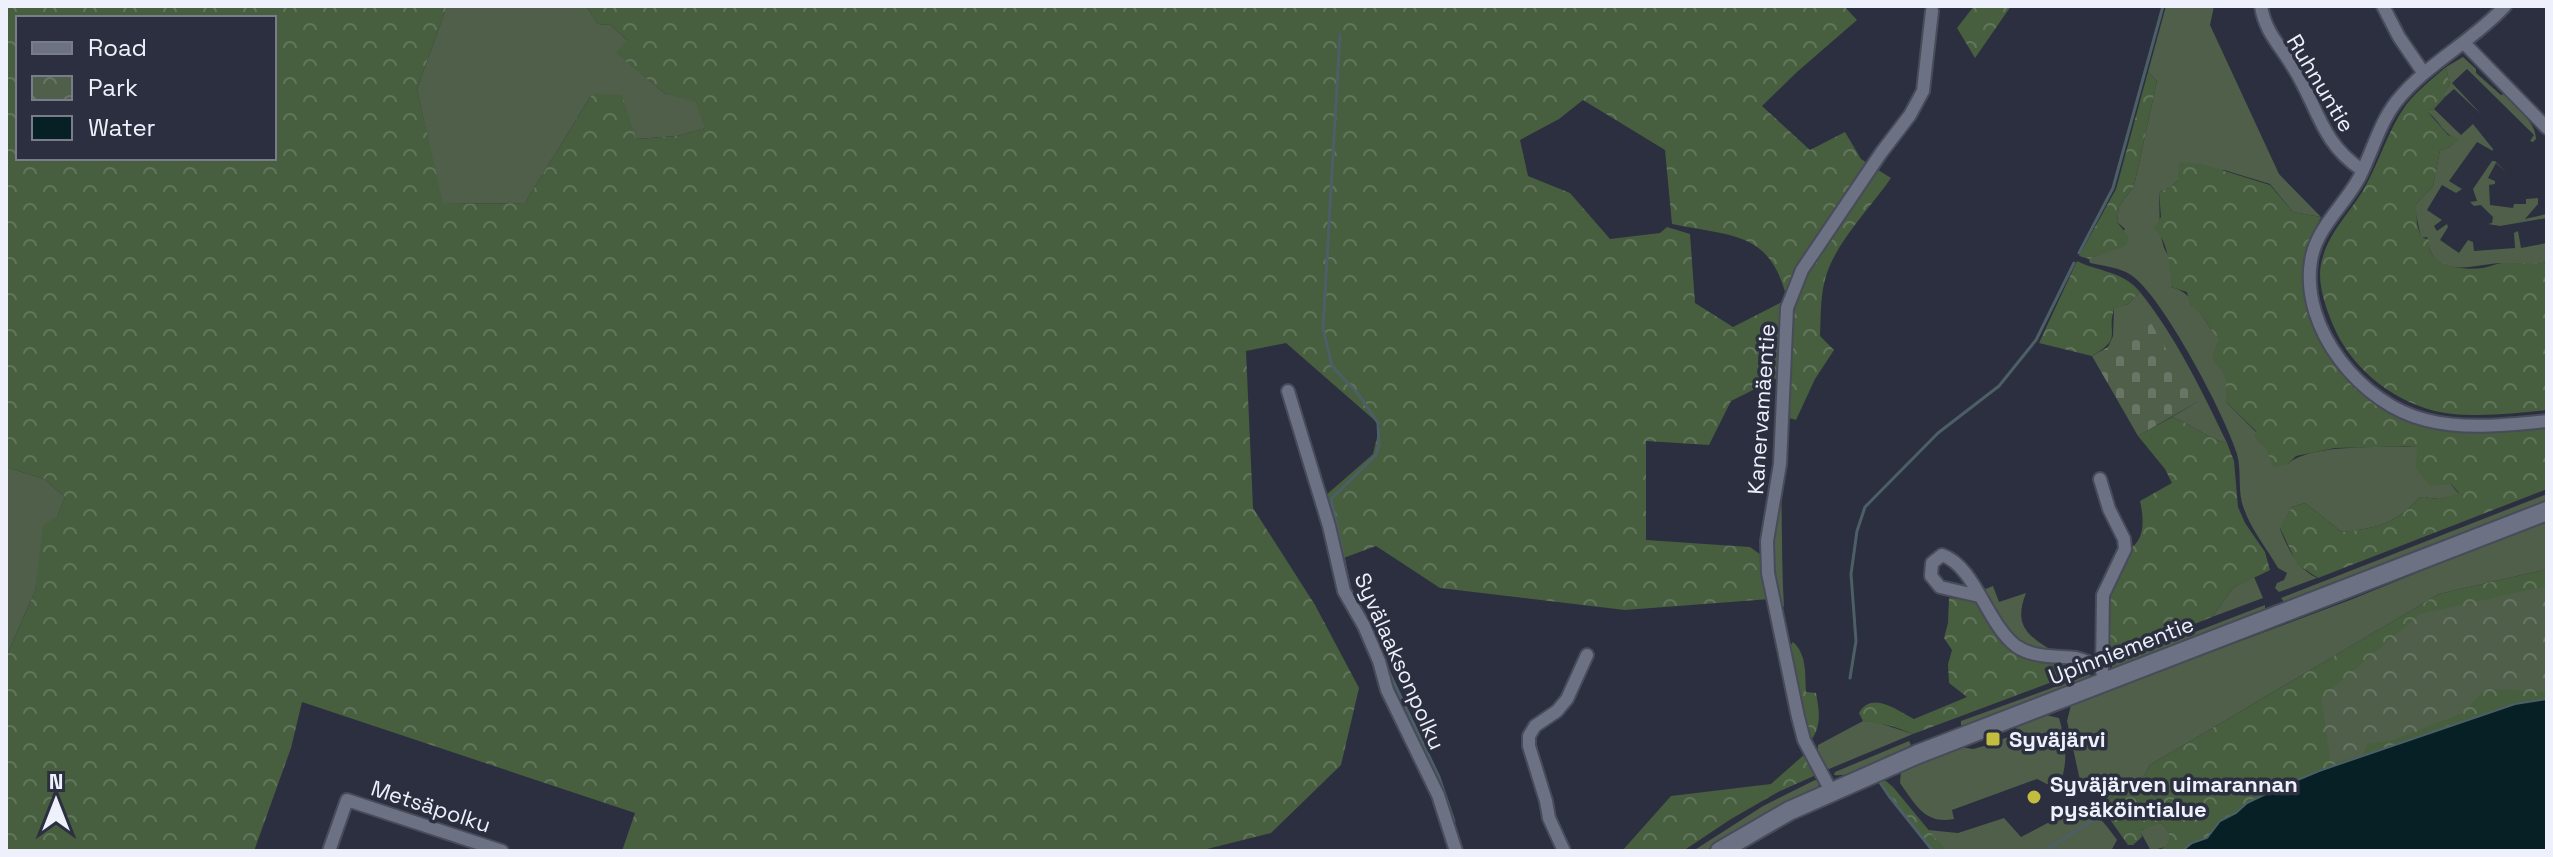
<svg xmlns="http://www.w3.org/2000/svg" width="2553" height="857" viewBox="0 0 2553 857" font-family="'Space Grotesk',sans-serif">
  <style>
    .grass { fill: #4f5f4a }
    .forest { fill: url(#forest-crowns); fill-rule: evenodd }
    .cemetery { fill: url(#cemetery-stones) }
    .park { fill: url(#park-crowns) }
    .water { fill: #062026; stroke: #4c5f66; stroke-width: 2 }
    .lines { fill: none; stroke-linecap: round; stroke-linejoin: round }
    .stream { stroke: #4c5f66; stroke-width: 3 }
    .minor-casing { stroke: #484b59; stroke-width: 16 }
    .secondary-casing { stroke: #484b59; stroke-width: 22 }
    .minor { stroke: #6c7183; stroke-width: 12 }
    .secondary { stroke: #6c7183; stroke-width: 18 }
    .poi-dot { fill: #c3bd3f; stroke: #2b2f3f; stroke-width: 3 }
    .labels { text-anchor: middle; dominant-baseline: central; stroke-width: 7; stroke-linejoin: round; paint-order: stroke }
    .street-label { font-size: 22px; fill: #eef1fc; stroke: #2b2f3f }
    .poi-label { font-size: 22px; font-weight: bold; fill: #eef1fc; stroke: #2b2f3f; text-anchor: start }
  </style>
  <defs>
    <pattern id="forest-crowns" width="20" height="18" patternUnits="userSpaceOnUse" patternTransform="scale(2)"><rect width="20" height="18" fill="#475e3f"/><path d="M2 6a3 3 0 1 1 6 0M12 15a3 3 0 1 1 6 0" fill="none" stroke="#62765c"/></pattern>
    <pattern id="cemetery-stones" width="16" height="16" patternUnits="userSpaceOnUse" patternTransform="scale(2)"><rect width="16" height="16" fill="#4f5f4a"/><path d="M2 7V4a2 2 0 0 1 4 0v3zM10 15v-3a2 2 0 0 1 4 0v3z" fill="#697665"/></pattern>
    <pattern id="park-crowns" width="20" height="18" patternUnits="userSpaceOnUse" patternTransform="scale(2)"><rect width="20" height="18" fill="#4f5f4a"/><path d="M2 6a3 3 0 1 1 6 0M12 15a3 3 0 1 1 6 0" fill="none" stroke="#697665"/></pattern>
  </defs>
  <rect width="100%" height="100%" fill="#2b2f3f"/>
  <g class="grass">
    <polygon points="447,6 586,6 598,24 611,25 628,41 617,53 664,93 696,101 706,128 677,136 635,139 592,94 525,203 442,204 417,89"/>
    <path d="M2166,6H2214L2210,25L2279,174L2321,217L2293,212L2270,184L2224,170L2178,180L2171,187L2159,192L2160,233L2164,248L2171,261V287C2197,293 2201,322 2220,339C2206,367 2216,356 2226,378V402L2288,464C2310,443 2386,448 2418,446L2459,494L2440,499L2420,497C2395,524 2378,528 2342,532L2305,503L2292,507L2280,529C2288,549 2297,568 2317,578L2279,592L2275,588L2277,583L2284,580L2287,573L2278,568C2267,549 2251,529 2244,509C2237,492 2242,472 2237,454C2226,417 2162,295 2131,275C2119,267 2103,266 2090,263L2089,259L2104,253L2125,229L2117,222L2119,206L2134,186L2157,81L2148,72Z"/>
    <path d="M2463,57L2476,69V73L2501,95L2504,94C2515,106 2536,122 2536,139L2533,142L2530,141L2534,135L2467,69L2452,83L2481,114L2454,89L2445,97L2442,94L2450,85L2446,67Z"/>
    <path d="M2434,109L2461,135L2473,124L2493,149V151L2477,142L2449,181L2462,189L2456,193L2442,185L2427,210L2442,220L2434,226L2437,231L2447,224L2448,227L2440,240L2459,253L2468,240L2473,242L2474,251L2515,248L2514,233L2518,231L2521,248L2547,243V262C2533,266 2517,263 2503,263C2474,264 2432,282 2427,237L2421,238L2415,209L2416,204L2433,186L2440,150L2450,147L2458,139C2444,136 2439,119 2426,111Z"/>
    <polygon points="2492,161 2495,161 2508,174 2496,163 2488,178 2495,181 2495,184 2489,185 2490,205 2513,208 2514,204 2526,204 2526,199 2538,198 2538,204 2525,219 2547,214 2547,218 2500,226 2488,224 2492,223 2493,217 2481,205 2474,206 2470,202 2477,201 2473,189"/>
    <path d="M2140,292C2176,337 2202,391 2227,443C2206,438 2192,424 2172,417L2197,402L2108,347L2113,336L2114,308L2128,304Z"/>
    <polygon points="6,467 44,479 65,497 40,560 35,591 6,657"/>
    <path d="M1780,471C1783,517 1781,562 1784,607C1757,583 1775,504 1780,471Z"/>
    <polygon points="2547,494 2547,501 2292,602 2284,602 2281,598"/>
    <polygon points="2547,520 2547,569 2439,594 2150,765 2141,781 2104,801 2091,777 2088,784 2081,785 2067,721 2071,705 2350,600"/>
    <polygon points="2254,577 2263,598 2212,617 2233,588"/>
    <path d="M1993,586L1999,602L2026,593C2015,621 2023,633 2048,648V651C2011,650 1999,617 1983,590Z"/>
    <polygon points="2265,605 2265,611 2116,669 2112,668 2112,664"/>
    <polygon points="2090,674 2091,677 2088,680 1966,726 1961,725 1961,721"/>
    <path d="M2046,715L2059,718C2065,739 2069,762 2060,783L2051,786L2037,779L1952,810L1954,819C1925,825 1915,804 1900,783L1901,770L1960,747L1973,749L1984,746L2008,737L2017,727Z"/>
    <polygon points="1863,721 1876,722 1913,734 1829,769 1825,768 1818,757 1818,745"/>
    <path d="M1909,741L1911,745C1893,755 1854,778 1834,775L1835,772Z"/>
    <polygon points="1815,780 1820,782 1818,787 1751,822 1705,851 1693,851 1763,806"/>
    <path d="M2072,807C2094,808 2105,823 2117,840L2111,851H1946L1928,830L1958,833L2004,818L2021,837L2059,817L2066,809Z"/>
    <path d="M2161,823C2168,830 2173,836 2168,846L2151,851L2140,831L2151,825Z"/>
  </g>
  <g class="forest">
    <path d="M6,6H447L417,89L443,204L525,203L592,94L622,95L636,139L677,136L705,128L696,102L664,93L616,53L627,40L611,25L598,24L586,6H1844L1857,20L1797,72L1762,106L1810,150L1845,132L1861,159L1870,165L1787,299C1770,230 1732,237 1672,224L1665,150L1583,100L1559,119L1520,140L1528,176L1570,193L1610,239L1660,233L1667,227L1690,234L1695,303L1733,327L1782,302L1785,326L1783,375L1731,401L1709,445L1646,441V540L1750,547L1761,555L1770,599L1625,610L1440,588L1376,546L1338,560L1325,496L1373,454L1380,425L1286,343L1246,351L1253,508L1315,605L1359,688L1341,765L1271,833L1199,851H622L635,813L302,702L291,748L254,851H6V657L35,591L43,525L57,517L65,497L44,479L6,467ZM18,18H274V158H18Z"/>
    <polygon points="1974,6 2011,6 1975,58 1957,28"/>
    <path d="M2446,67L2450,85L2443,93L2445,97L2434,109L2427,111L2448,135L2459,139L2450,147L2440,150L2433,186L2416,204L2417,224L2421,237L2429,240C2426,266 2462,271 2483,268C2489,267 2495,264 2502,263C2517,262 2532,266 2547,262V410C2515,414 2462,419 2431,410C2389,398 2350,366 2333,325C2325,306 2316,281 2322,260C2329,231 2351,212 2365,187C2380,160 2388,130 2406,105C2417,91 2432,79 2446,67Z"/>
    <polygon points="2148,72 2157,81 2134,186 2119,206 2117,222 2129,237 2126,246 2089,259 2079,256 2116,189"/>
    <path d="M2179,163L2202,164L2270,185L2293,212L2321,217C2315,230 2308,243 2305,257C2295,322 2344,397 2405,418C2418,422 2435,421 2448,421C2481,423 2514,425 2547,426V489L2318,578L2297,564L2280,528L2292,507L2305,503L2342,532C2378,528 2395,524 2420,497L2440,499L2459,493L2451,484L2430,486L2416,468L2417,446L2335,448L2296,456L2288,464L2274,467L2265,447L2254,439L2256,431L2226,402V378C2215,356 2206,368 2219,339C2208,329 2204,311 2190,306L2187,292L2171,287C2171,268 2168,241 2154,228L2161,217L2159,192L2171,187L2178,180Z"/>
    <path d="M1875,168L1891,178C1871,207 1838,240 1827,273C1820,293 1821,315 1820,336L1834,350L1815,379L1796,420L1786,417L1791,311L1804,272Z"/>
    <path d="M2077,261C2099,272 2123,271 2140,292L2128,304L2114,309C2106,334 2124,338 2092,356L2039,343Z"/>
    <path d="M2172,417C2192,424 2206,438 2227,443L2234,461L2238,507L2245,523L2265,552L2270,570L2233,588L2212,617L2107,659L2103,603L2126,550C2146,543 2144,518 2140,501L2172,483L2165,469L2138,436Z"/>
    <path d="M2547,569V699L2515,704L2319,771L2274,790L2247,803L2236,813L2220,821L2207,838L2192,843L2182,851H2158C2173,843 2173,835 2161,823L2141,830L2142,837L2133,845H2128L2102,808L2104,801L2141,781L2150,765L2439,594Z"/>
    <path d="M1949,598L1975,600L2012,648L2066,661L2064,669L2052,682L1913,734L1892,726L1863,721L1859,713C1872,691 1895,709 1914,719L1967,697L1949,683L1948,664L1952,650L1944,638L1948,623Z"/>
    <path d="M1793,642C1807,654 1805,675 1806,692L1816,693C1819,710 1822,724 1812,739L1808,735L1790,646Z"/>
    <polygon points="1806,753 1816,775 1778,792 1731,819 1683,851 1622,851 1671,796 1771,784"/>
    <polygon points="1879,781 1886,781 1893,787 1946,851 1933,851 1889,796"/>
  </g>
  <polygon class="cemetery" points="2151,323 2197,402 2138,436 2092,356"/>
  <polygon class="park" points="2547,586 2547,692 2493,689 2481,694 2463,713 2393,740 2367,744 2363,755 2331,764 2321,698 2420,614"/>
  <polygon class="water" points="2547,699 2547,851 2182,851 2192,843 2207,838 2220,821 2236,813 2247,803 2274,790 2319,771 2515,704"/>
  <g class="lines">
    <g class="stream">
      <polyline points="1340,34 1323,329 1332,366 1359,395 1378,423 1379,444 1376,455 1331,499 1350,589 1369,623"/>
      <polyline points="2079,253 2113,188 2163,6"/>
      <polyline points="1386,666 1439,777 1454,821"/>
      <polyline points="1850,678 1856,641 1851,574 1857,531 1865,507 1938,433 1999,386 2036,340 2074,263"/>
      <polyline points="1879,781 1889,796 1933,851"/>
      <polyline points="2044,851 2098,817"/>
    </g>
    <defs>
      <g id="minor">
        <path d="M2261,6C2265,32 2280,45 2293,67C2318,106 2320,142 2362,170"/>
        <polyline points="2383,6 2399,37 2423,72"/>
        <path d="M2505,6C2472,42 2427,63 2396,102C2379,124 2372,153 2359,178C2344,206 2316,228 2311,261C2300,329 2362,405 2426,420C2464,430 2508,425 2547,421"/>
        <polyline points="2464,43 2547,128"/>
        <polyline points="1288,391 1329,526 1344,591 1364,626 1379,661 1387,690 1438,795 1456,851"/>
        <polyline points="2100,479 2109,509 2124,539 2125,549 2103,595 2102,672"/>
        <path d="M1979,596L1940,587L1931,576L1932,563L1942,555C1975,566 1987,624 2016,646C2033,658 2056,656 2076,658C2084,660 2092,664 2100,666"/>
        <polyline points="1831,791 1804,740 1798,717 1768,573 1767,541 1780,464 1787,308 1802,270 1881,153 1910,115 1923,91 1932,11"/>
        <polyline points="329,851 347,800 502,851"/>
        <polyline points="1564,851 1549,818 1546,801 1529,746 1529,736 1535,726 1557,711 1567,699 1587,655"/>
      </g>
      <polyline id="secondary" points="1720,851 1789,811 1918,754 2547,511"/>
    </defs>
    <use href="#minor" class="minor-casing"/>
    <use href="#secondary" class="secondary-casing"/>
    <use href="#minor" class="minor"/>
    <use href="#secondary" class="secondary"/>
  </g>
  <g class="poi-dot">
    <rect x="1985" y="731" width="16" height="16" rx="4"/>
    <circle cx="2034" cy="797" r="8"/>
  </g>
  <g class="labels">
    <g class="street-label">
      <text transform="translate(2321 83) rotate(59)">Ruhnuntie</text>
      <text transform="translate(1761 409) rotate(-86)">Kanervamäentie</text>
      <text transform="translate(2121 650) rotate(-21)">Upinniementie</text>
      <text transform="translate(1400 661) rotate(66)">Syvälaaksonpolku</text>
      <text transform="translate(431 806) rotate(18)">Metsäpolku</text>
    </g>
    <g class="poi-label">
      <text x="2009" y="739">Syväjärvi</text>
      <text x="2050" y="784">Syväjärven uimarannan<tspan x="2050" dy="25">pysäköintialue</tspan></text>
    </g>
  </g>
  <rect width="2553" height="857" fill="none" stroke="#eef1fc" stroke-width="16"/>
  <rect x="16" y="16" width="260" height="144" fill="#2b2f3f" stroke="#797d8b" stroke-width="2"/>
  <rect x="32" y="42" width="40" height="12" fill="#6c7183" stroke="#797d8b" stroke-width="2"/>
  <text x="88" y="56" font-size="24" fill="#eef1fc">Road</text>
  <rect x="32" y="76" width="40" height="24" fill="url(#park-crowns)" stroke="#797d8b" stroke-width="2"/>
  <text x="88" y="96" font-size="24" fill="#eef1fc">Park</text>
  <rect x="32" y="116" width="40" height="24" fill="#062026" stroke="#797d8b" stroke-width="2"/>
  <text x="88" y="136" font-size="24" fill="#eef1fc">Water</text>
  <g transform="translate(56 801)" stroke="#2b2f3f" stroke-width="6" paint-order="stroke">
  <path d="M0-6L14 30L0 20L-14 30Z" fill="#eef1fc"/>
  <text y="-12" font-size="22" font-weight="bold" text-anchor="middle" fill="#eef1fc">N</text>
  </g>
</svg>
